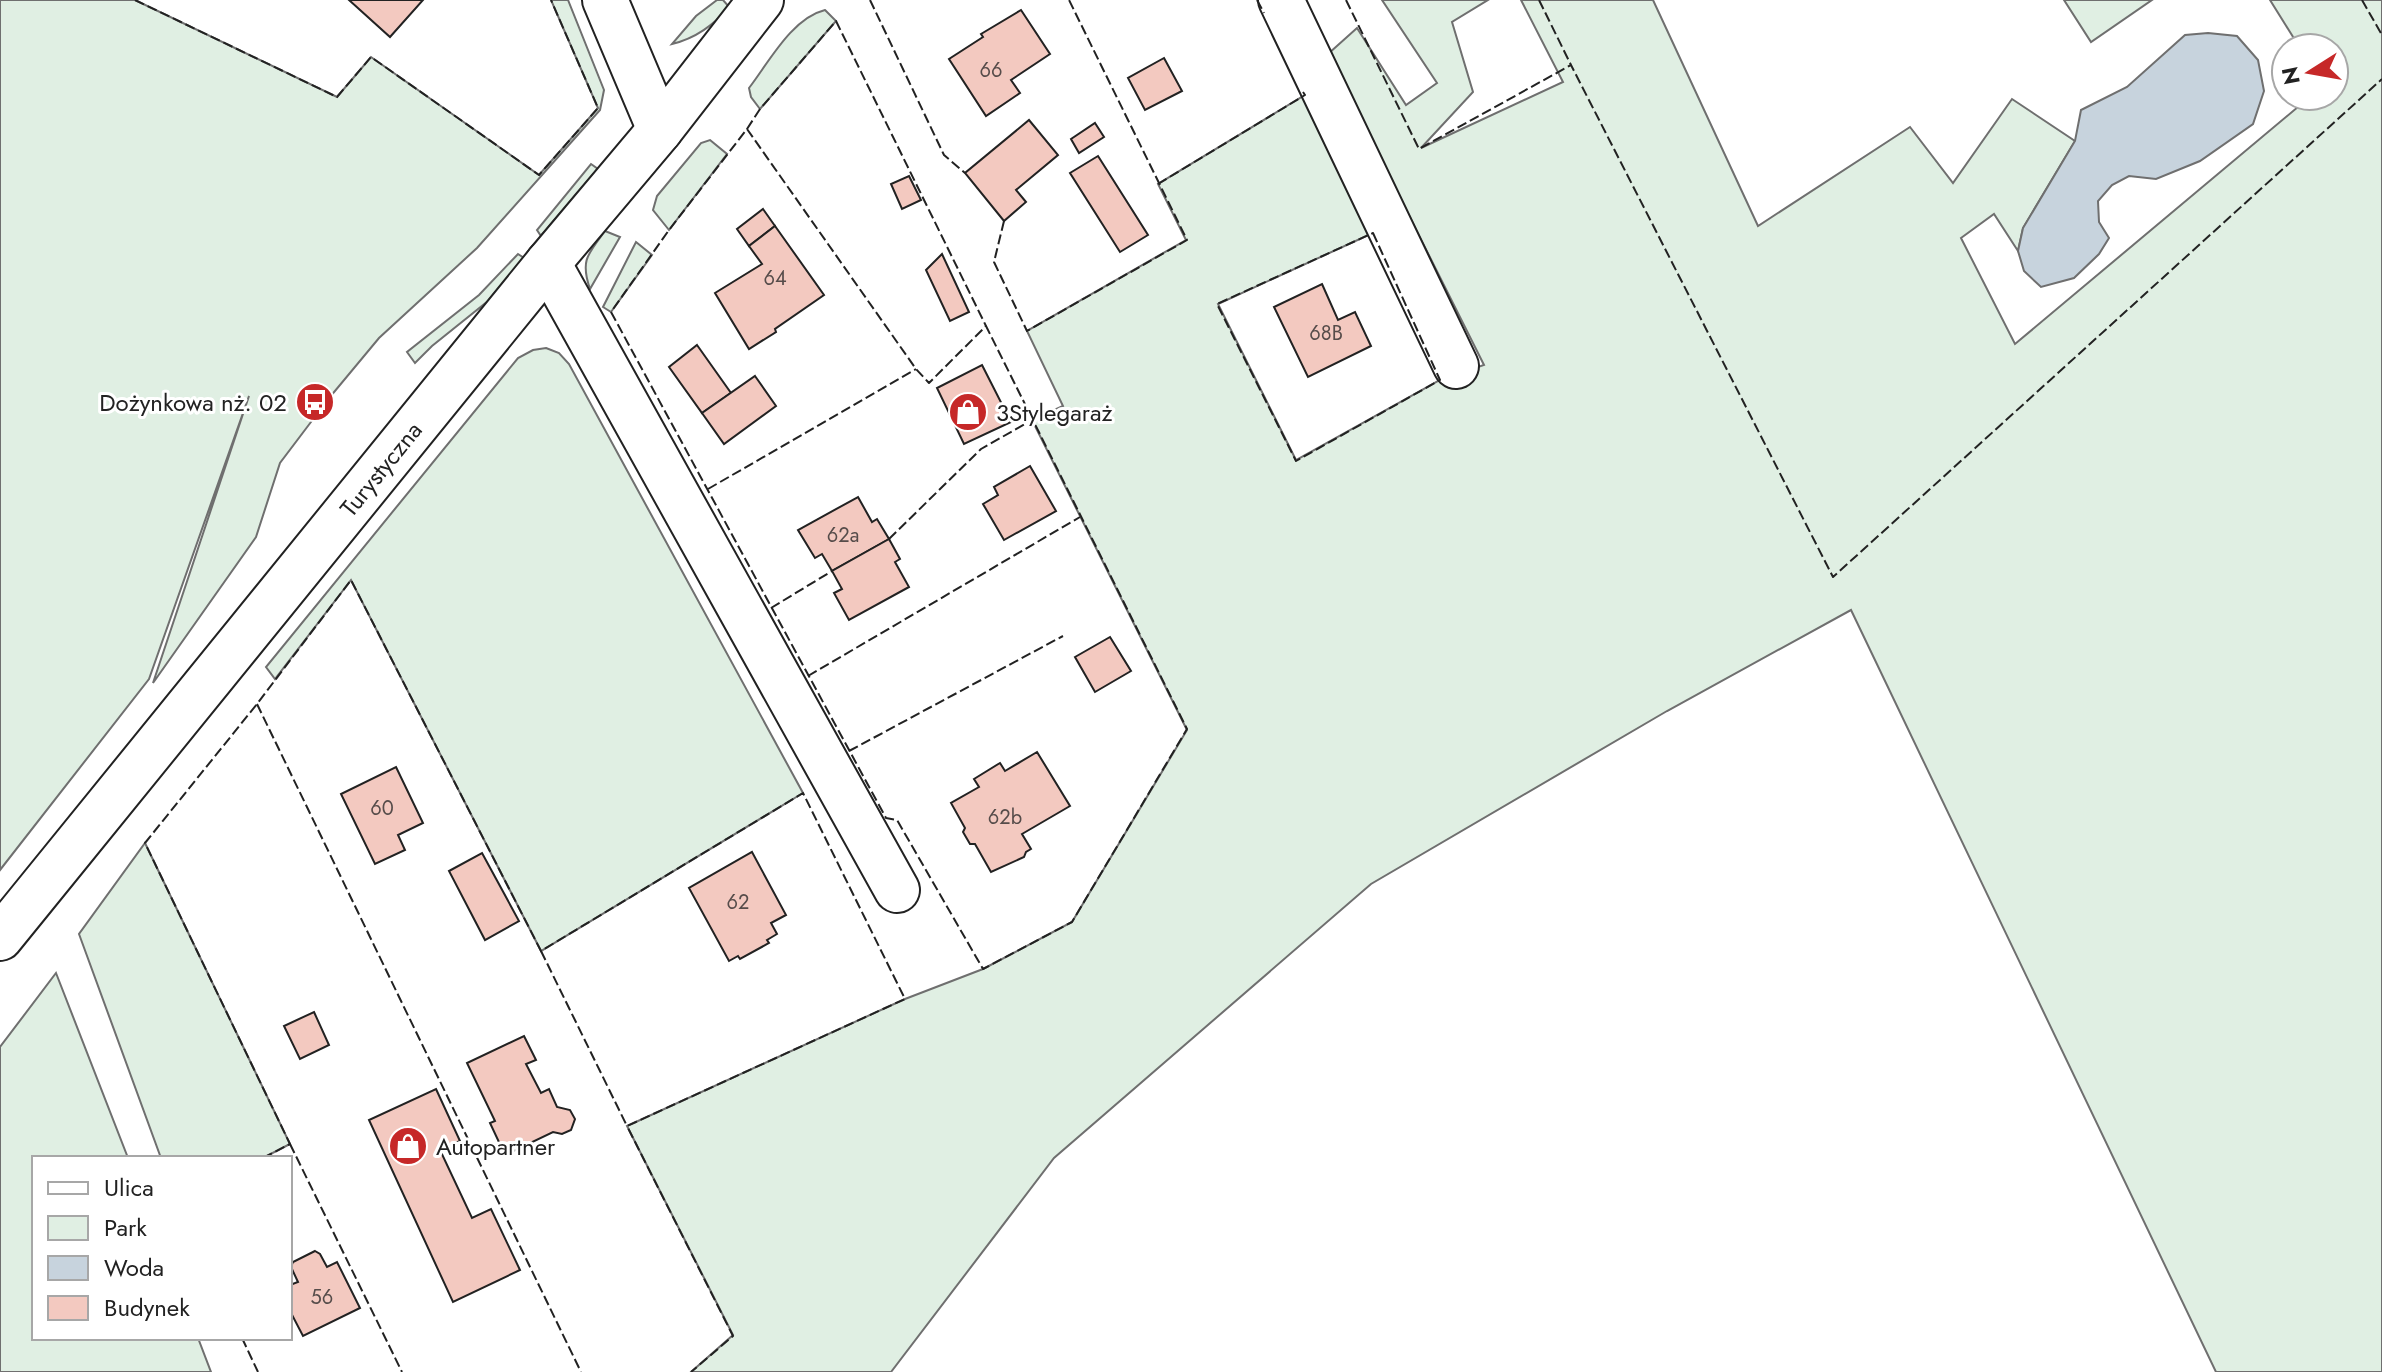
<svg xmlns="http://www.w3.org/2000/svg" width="2382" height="1372" viewBox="0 0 2382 1372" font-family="Jost,sans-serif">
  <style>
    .green { fill: #e0efe3; stroke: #6f6f6f; stroke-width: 2 }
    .water { fill: #c7d3dd; stroke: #6f6f6f; stroke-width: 2 }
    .building { fill: #f3c9c0; stroke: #222; stroke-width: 2 }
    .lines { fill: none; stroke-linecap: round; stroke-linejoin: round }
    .minor-casing { stroke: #222; stroke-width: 48 }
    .major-casing { stroke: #222; stroke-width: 48 }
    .minor { stroke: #fff; stroke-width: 44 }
    .major { stroke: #fff; stroke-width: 44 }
    .fence { stroke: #222; stroke-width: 2; stroke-dasharray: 10 4; stroke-linecap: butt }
    .labels { text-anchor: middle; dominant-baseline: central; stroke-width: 6; stroke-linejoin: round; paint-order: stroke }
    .number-label { font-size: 20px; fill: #564c4a }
    .poi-label { font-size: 24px; fill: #222; stroke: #fff; text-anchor: start }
    .street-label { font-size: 24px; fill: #222; stroke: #fff }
  </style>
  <rect width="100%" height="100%" fill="#fff"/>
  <g class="green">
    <polygon points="0,0 135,0 337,97 371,57 539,175 598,108 551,0 568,0 604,90 600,110 477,248 379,338 330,397 321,388 304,409 314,418 280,463 256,537 153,683 249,396 149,679 0,870"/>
    <path d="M717,0H723L730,8C712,25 697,38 672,44L696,16Z"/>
    <polygon points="1382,0 1488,0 1452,22 1473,92 1421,148 1563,82 1521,0 1653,0 1758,226 1910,127 1953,183 2012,99 2075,141 2023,228 2018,251 1994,214 1961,238 2015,344 2311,96 2334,96 2334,48 2300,48 2270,0 2382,0 2382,1372 2216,1372 1851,610 1667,711 1371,884 1054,1158 891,1372 691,1372 733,1335 627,1126 905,999 983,969 1072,922 1187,730 1032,420 1063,406 1027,331 1186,240 1158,184 1305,95 1373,233 1218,304 1296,460 1440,380 1484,365 1328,54 1357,28 1406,105 1437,83"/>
    <polygon points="2064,0 2152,0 2091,42"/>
    <path d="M825,10L836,21L760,109L751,97L749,88C769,62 792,18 825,10Z"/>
    <polygon points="710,140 727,154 669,230 653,210 657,196 701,143"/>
    <polygon points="591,164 598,169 541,236 537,230"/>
    <path d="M605,231L620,237L590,289C580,260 588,254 605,231Z"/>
    <polygon points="636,242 652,255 611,312 603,307"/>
    <polygon points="518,254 524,258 488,301 432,346 415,363 407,352 479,295"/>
    <polygon points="546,348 559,353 569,364 803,793 541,951 351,580 275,679 266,667 518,358 533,350"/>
    <polygon points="145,843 290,1144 263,1158 161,1158 79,934"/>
    <polygon points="56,973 128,1158 34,1158 34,1338 198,1338 211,1372 0,1372 0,1047"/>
  </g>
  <polygon class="water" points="2208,33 2237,36 2258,60 2264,91 2253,124 2200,161 2156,179 2129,176 2112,185 2098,201 2099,222 2109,238 2099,254 2074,278 2041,287 2024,271 2018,251 2023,228 2075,141 2081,110 2127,87 2185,35"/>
  <g class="building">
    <polygon points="349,0 423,0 390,37"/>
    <polygon points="1021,10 1050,54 1011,80 1020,93 986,116 949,59 983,37 981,34"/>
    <polygon points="1164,58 1182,91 1145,110 1128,78"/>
    <polygon points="1029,120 1058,155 1016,190 1026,202 1004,221 965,173"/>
    <polygon points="1095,123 1104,137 1079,153 1071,139"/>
    <polygon points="1098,156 1148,235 1120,252 1070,173"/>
    <polygon points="909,176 921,200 902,209 891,184"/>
    <polygon points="763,209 775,226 749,246 737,229"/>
    <polygon points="775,226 824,295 775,329 776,332 749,349 715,293 762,264 749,246"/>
    <polygon points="942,254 969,312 950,321 926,270"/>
    <polygon points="1322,284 1338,320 1355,312 1371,346 1308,377 1274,307"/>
    <polygon points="697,345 731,393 702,413 669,367"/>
    <polygon points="982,365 1011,422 964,444 937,388"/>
    <polygon points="755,376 776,406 724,444 702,413"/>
    <polygon points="1030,466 1056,511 1004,540 983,504 998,495 994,487"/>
    <polygon points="858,497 872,522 877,519 889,539 832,571 822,554 815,558 798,530"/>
    <polygon points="889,539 900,559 895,562 909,587 849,620 834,593 842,589 832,571"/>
    <polygon points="1110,637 1131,671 1095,692 1075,657"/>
    <polygon points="1037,752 1070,806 1022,834 1031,849 1026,852 1024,857 991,872 975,844 970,844 963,832 965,828 951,803 979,787 974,779 1000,763 1005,771"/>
    <polygon points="396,767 423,823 398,835 405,850 375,864 341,794"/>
    <polygon points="752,852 786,915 771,923 777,934 767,940 769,943 740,959 738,956 729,961 689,888"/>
    <polygon points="482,853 519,921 485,940 449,871"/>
    <polygon points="314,1012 329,1045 300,1059 284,1026"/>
    <polygon points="524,1036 536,1060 526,1064 541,1093 549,1089 557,1107 570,1110 575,1119 571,1130 562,1134 553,1132 505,1155 490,1123 495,1121 467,1063"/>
    <polygon points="436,1089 460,1141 440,1150 472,1218 491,1209 520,1270 453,1302 369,1120"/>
    <polygon points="315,1251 320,1254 327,1267 337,1262 360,1308 303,1336 290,1311 290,1285 298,1282 291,1267 293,1262"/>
  </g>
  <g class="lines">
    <defs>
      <g id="minor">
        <polyline points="605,0 660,130"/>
        <polyline points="1281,0 1456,366"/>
        <polyline points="548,263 897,890"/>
      </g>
      <polyline id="major" points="0,938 548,263 660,130 761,0"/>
    </defs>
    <use href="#minor" class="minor-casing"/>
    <use href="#major" class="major-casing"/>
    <use href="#minor" class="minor"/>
    <use href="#major" class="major"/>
    <g class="fence">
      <polyline points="135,0 337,97 371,57 539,175 598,108 551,0"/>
      <polyline points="870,0 944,155 965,173"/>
      <polyline points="1257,0 1264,13"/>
      <polyline points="1346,0 1419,149 1571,65 1833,577 2382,79"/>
      <polyline points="1539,0 1571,65"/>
      <polyline points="2362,0 2382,35"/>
      <polygon points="747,129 916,369 929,383 986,326 1187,729 1072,922 983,969 897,820 886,818 611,312 669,230"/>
      <polyline points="747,129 760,109 836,21 986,326"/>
      <polyline points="1158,184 1305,95 1303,92"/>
      <polyline points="1004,221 994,262 1027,331 1187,240 1069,0"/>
      <polygon points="1373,233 1440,380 1296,461 1217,304"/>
      <polyline points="708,489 916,369"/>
      <polyline points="889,539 981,449 1032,420"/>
      <polyline points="771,608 832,571"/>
      <polyline points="808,676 1080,517"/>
      <polyline points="257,704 581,1372"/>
      <polyline points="849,751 1063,636"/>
      <polyline points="541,951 627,1126"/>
      <polyline points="290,1144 402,1372"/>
      <polyline points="263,1158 290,1144 145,843 257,704 351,580 541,951 803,793 905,999 627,1126 733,1336 691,1372"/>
      <polyline points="242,1338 258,1372"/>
    </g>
  </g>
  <defs>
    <symbol id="bus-disc" viewBox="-11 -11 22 22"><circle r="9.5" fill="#c62828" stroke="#fff"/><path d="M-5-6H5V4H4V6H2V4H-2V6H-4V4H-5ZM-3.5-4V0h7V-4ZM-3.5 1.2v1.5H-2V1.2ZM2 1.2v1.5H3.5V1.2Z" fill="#fff"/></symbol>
    <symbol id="shop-disc" viewBox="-11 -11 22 22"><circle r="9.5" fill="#c62828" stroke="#fff"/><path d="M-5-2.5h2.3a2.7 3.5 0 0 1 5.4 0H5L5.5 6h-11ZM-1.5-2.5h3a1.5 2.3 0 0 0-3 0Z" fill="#fff"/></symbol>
  </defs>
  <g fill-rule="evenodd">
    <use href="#bus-disc" x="293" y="380" width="44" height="44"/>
    <use href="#shop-disc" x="946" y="390" width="44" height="44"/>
    <use href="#shop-disc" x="386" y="1124" width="44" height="44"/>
  </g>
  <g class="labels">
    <g class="number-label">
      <text x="991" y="70">66</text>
      <text x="775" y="278">64</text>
      <text x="1326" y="333">68B</text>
      <text x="843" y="535">62a</text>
      <text x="382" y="808">60</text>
      <text x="1005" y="817">62b</text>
      <text x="738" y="902">62</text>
      <text x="322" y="1297">56</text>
    </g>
    <g class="poi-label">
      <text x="287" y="402" text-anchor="end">Dożynkowa nż. 02</text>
      <text x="996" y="412">3Stylegaraż</text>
      <text x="436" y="1146">Autopartner</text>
    </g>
    <g class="street-label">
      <text transform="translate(381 469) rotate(-51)">Turystyczna</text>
    </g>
  </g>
  <rect x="32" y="1156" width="260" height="184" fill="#ffffff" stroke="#a7a7a7" stroke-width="2"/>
  <rect x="48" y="1182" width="40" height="12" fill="#ffffff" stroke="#a7a7a7" stroke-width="2"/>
  <text x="104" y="1196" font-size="24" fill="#222222">Ulica</text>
  <rect x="48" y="1216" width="40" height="24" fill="#e0efe3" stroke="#a7a7a7" stroke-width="2"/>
  <text x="104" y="1236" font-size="24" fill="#222222">Park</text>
  <rect x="48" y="1256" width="40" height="24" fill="#c7d3dd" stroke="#a7a7a7" stroke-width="2"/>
  <text x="104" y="1276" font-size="24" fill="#222222">Woda</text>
  <rect x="48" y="1296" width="40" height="24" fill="#f3c9c0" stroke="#a7a7a7" stroke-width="2"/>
  <text x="104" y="1316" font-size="24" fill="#222222">Budynek</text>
  <g transform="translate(2310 72) rotate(259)"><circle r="38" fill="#ffffff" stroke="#a7a7a7" stroke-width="2"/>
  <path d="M0-6L14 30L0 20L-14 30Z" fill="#c62828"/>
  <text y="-12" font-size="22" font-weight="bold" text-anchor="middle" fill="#222222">N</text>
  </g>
</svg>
